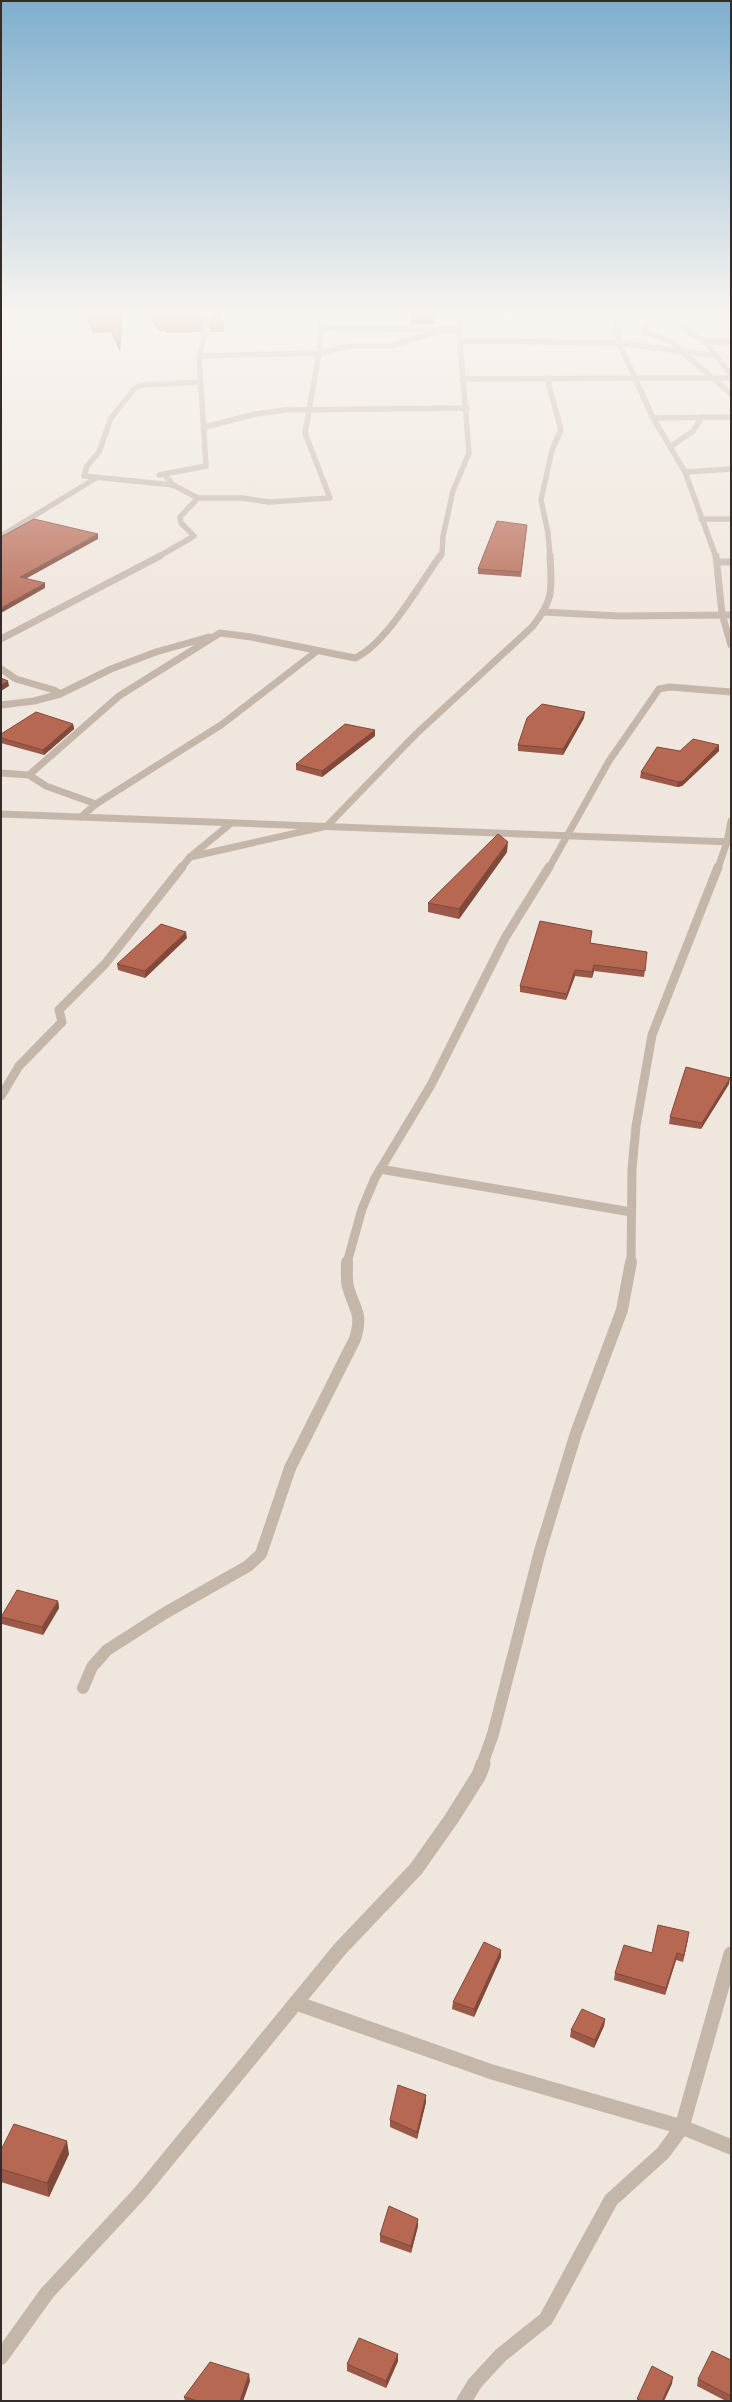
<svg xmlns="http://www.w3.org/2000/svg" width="732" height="2402" viewBox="0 0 732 2402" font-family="Overpass,sans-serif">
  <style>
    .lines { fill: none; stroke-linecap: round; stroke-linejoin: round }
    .minor-far4 { stroke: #c5b6aa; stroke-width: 5.5 }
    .minor-far3 { stroke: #c5b6aa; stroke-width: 7 }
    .minor-far2 { stroke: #c5b6aa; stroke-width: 9 }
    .minor-far1 { stroke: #c5b6aa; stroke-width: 12 }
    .minor { stroke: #c5b6aa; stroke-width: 15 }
    .wall { fill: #9d5947 }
    .shaded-wall { fill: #80493a }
    .building { fill: #b76853; stroke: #80493a }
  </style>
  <rect width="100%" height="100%" fill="#efe6dd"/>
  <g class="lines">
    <g class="minor-far4">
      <polyline points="616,312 619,343 653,418 685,472 716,557"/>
      <polyline points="658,312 644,329 644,332 670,341 731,394"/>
      <polyline points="669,312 690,333 706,342 731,375"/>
      <polyline points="321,328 459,330"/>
      <polyline points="461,341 619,343 716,356"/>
      <polyline points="706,342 731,342"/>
      <polyline points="199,356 319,353 352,346 390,346 442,330"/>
      <polyline points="549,378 549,386 561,430 552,450 541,500 548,533 550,557"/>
      <polyline points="462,379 731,378"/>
      <polyline points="653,418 731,417"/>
      <polyline points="205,427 255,414 285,410 467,408"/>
      <polyline points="670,447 693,431 702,417"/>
      <polyline points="685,472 731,469"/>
      <polyline points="164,474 173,485 198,498 242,498 269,502 330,498 305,433 319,353 322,312"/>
      <polyline points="159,475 206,466 199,356 210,312"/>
      <polyline points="173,485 84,476 87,466 99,452 111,418 135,388 144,385 200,382"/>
      <polyline points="701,519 731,519"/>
      <polyline points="1,536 96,478"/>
      <polyline points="158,557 194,536 181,523 180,517 198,498"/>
      <polyline points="440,557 442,554 443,536 453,491 469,453 459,330 461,312"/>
    </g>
    <g class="minor-far3">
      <polyline points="716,556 722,614 731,645"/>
      <polyline points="718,562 731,562"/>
      <polyline points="544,612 618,616 731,615"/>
      <polyline points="1,639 160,556"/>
      <polyline points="1,669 16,679 54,690 60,694"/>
      <polyline points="1,705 34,701 60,694 111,669 156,652 209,637"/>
      <polyline points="1,773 29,775 46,786 96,804"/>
      <path d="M29,775L119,696L220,633L251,637L355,658C386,644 419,585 440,556"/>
      <polyline points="1,814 731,842"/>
      <polyline points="81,817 96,804 221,725 317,651"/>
      <path d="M190,857L327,826L416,734L532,627C554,600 552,590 550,556"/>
      <polyline points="181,868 190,857 230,824"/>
      <polyline points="549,868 609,761 659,689 670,687 731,692"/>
      <polyline points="718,868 727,842 731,821"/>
    </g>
    <g class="minor-far2">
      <polyline points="1,1096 19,1066 62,1022 59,1010 105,964 182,867"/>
      <polyline points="380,1169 631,1212"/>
      <polyline points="347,1263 362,1209 375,1178 431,1085 505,938 549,867"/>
      <polyline points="631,1263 632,1169 636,1126 652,1035 718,867"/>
    </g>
    <g class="minor-far1">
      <path d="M83,1688L92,1667L107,1650L165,1613L248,1566L261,1554L290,1468L355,1339C363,1312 355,1312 348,1287C346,1280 347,1270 347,1262"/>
      <polyline points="482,1765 493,1734 540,1551 576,1433 622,1310 631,1262"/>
    </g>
    <g class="minor">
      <polyline points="296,2003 492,2072 682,2127 731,2147"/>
      <polyline points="1,2357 47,2293 140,2193 340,1949 416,1869 452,1818 479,1775 483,1764"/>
      <polyline points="464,2401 475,2383 501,2355 546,2319 611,2200 663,2153 682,2127 731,1954"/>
    </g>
  </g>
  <g class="wall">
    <polygon points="82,312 122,312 120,352 111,332 93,333"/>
    <polygon points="146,312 206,312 201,332 166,333 166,331 158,331"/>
    <polygon points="435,312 434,324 410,324 410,319"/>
    <rect x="209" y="328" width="15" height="4"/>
    <polygon points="527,525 521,577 478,574 478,569"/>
    <polygon points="584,718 563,755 518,751 518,745"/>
    <polygon points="73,724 74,729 44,755 1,743 1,738"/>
    <polygon points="375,736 322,777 296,770 296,764"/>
    <polygon points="680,751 719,751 682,786 677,787 640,778 641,772"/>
    <polygon points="507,852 459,919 428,912 428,903"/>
    <polygon points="187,938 145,978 118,970 117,964"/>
    <polygon points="591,943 647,952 644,977 594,971 592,978 575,976 566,1000 520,992 520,986"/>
    <polygon points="729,1084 701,1129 669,1124 670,1117"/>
    <polygon points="58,1601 59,1608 43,1635 2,1624 1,1616"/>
    <polygon points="688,1939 683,1962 676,1960 665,1995 614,1980 615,1973 652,1953"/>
    <polygon points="501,1957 474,2017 452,2009 453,2002"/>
    <polygon points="605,2019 604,2026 594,2048 570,2037 571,2030"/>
    <polygon points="426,2102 417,2139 390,2127 390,2120"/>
    <polygon points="1,2150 69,2154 49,2197 1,2182"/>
    <polygon points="418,2226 411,2253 380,2242 380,2235"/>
    <polygon points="731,2360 731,2401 726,2401 697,2386 698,2379"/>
    <polygon points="398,2361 386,2388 347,2371 347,2364"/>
    <polygon points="250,2381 243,2401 185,2401 184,2397"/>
  </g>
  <g class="shaded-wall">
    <polygon points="121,312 122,312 120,352 119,348"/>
    <polygon points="204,312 206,312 201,332 200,328"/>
    <polygon points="111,328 111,332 93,333 92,329"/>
    <polygon points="98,534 98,539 20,582 20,577"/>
    <polygon points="45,583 45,588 1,613 1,608"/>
    <polygon points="8,681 9,686 1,691 1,685"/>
    <polygon points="585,712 584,718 563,755 563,749"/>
    <polygon points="73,724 74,729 44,755 43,750"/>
    <polygon points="375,730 375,736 322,777 322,771"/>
    <polygon points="719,745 719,751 682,786 677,787 678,782"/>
    <polygon points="508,842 507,852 459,919 459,909"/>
    <polygon points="186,932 187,938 145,978 145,971"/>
    <polygon points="594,965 594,971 592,978 592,972"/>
    <polygon points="575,970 575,976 566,1000 567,994"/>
    <polygon points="730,1078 729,1084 701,1129 702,1123"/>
    <polygon points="58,1601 59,1608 43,1635 42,1627"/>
    <polygon points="689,1932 688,1939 683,1962 684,1955"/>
    <polygon points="501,1950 501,1957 474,2017 474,2009"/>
    <polygon points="677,1953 676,1960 665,1995 666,1988"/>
    <polygon points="605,2019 604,2026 594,2048 595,2040"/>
    <polygon points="426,2095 426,2102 417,2139 417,2132"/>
    <polygon points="67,2141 69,2154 49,2197 47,2183"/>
    <polygon points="418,2219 418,2226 411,2253 411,2246"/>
    <polygon points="398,2354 398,2361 386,2388 386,2381"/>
    <polygon points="249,2374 250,2381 243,2401 240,2401"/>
    <polygon points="673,2377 672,2384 664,2401 662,2401"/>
  </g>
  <g class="building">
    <polygon points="84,312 121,312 119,348 111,328 92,329"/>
    <polygon points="148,312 204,312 200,328 166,328 166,326 158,326"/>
    <polygon points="213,312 221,312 224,328 209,328"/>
    <polygon points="412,312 435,312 434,320 410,319"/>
    <polygon points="34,519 98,534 20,577 45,583 1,608 1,537"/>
    <polygon points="497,521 527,525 521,572 478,569"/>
    <polygon points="1,678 8,681 1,685"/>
    <polygon points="542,704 585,712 563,749 518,745 527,718"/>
    <polygon points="36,712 73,724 43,750 1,738 1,734"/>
    <polygon points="345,724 375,730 322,771 296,764"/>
    <polygon points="693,739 719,745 683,781 678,782 641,772 657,747 680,751"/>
    <polygon points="498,834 508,842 459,909 428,903"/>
    <polygon points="540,921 592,931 590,943 647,952 645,971 594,965 592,972 575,970 567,994 520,986"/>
    <polygon points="161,924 186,932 145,971 117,964"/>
    <polygon points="686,1067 730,1078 702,1123 670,1117"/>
    <polygon points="17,1590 58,1601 42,1627 1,1617"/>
    <polygon points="658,1925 689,1932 684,1955 677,1953 666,1988 615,1973 624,1945 652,1953"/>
    <polygon points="484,1942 501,1950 474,2009 453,2002"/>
    <polygon points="582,2009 605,2019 595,2040 571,2030"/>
    <polygon points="398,2085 426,2095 417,2132 390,2120"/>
    <polygon points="14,2124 67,2141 47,2183 1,2169 1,2150"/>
    <polygon points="389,2206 418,2219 411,2246 380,2235"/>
    <polygon points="359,2338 398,2354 386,2381 347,2364"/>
    <polygon points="712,2351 731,2360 731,2396 698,2379"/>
    <polygon points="210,2362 249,2374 240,2401 198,2401 184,2397"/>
    <polygon points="652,2366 673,2377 662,2401 642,2401 637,2399"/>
  </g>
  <linearGradient id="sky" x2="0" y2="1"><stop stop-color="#7eafce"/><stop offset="0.48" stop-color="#f8f4f0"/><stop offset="1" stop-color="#f8f4f0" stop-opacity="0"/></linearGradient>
  <rect width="732" height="649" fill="url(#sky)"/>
  <rect width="732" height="2402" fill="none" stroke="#342c29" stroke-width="4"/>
</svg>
